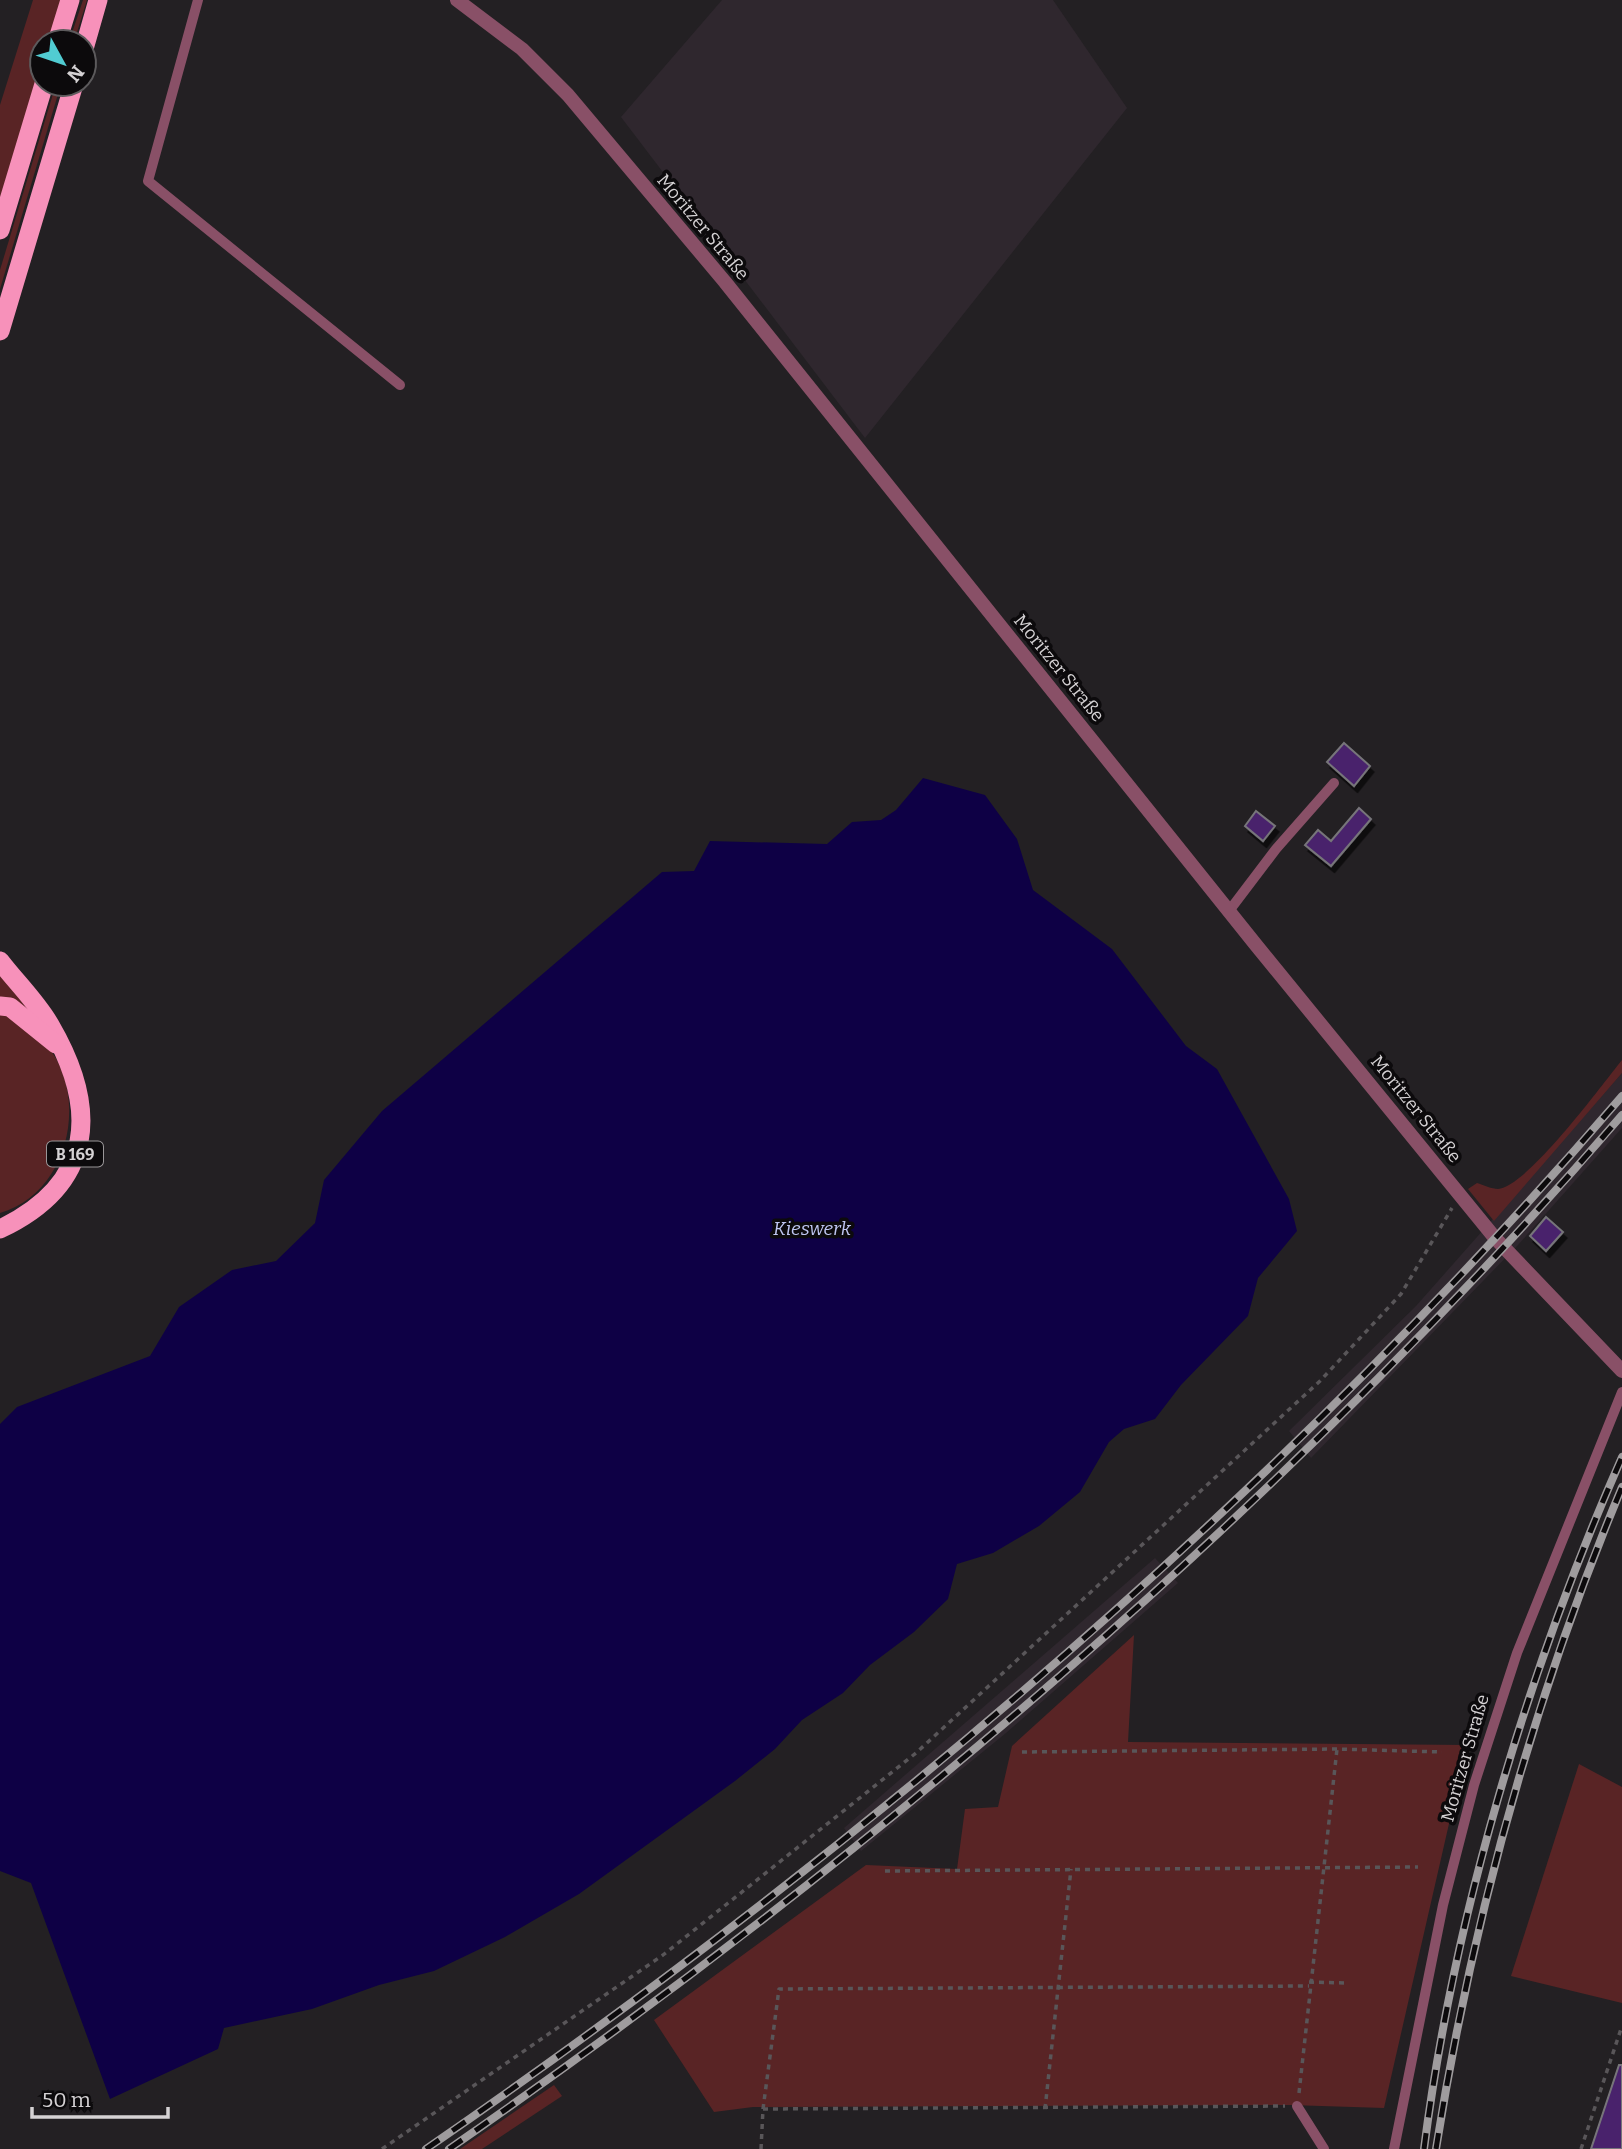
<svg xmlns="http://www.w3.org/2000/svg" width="1622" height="2149" viewBox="0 0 1622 2149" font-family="Bitter,serif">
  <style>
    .built { fill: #2f272e }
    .green { fill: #592425 }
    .water { fill: #0e0045 }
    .building { fill: #48246c; stroke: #77757a; stroke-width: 2; filter: url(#shadow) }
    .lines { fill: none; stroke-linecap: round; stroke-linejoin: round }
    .path { stroke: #595659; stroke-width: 3.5; stroke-dasharray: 5 5; stroke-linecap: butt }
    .service { stroke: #895067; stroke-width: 10 }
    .minor { stroke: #895067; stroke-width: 14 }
    .trunk { stroke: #f791ba; stroke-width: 19 }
    .rail-casing { stroke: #9f9c9e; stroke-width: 8 }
    .rail { stroke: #0c0a0c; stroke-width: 5; stroke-dasharray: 16; stroke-linecap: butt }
    .labels { text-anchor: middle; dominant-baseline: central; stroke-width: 7; stroke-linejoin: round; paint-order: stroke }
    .shield { fill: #0c0a0c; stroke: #999698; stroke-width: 2 }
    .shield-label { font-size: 16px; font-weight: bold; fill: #d5d2d4 }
    .street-label { font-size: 18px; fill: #d5d2d4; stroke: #0c0a0c }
    .water-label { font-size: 19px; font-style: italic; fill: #bfc6f1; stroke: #0c0a0c }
  </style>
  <defs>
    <filter id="shadow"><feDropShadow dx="3.5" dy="6" stdDeviation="0" flood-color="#0009"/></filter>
  </defs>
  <rect width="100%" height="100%" fill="#232023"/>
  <g class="built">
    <polygon points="722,0 1053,0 1127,108 865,438 621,117"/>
    <polygon points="1622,1073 1622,1128 1518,1245 1311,1458 1289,1431 1416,1306"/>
    <polygon points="1155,1558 1178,1583 1006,1733 861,1851 844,1828"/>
  </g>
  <g class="green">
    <polygon points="33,0 61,0 48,42 42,42 42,60 0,199 0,105"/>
    <polygon points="83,0 87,0 74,42 69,42"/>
    <polygon points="56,84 61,84 0,289 0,270"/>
    <polygon points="0,974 32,1011 0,998"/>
    <path d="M0,1012C13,1019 35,1031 45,1043C91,1095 69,1194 0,1213Z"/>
    <path d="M1622,1060V1073L1494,1221L1468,1189L1477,1183C1483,1185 1492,1189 1498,1189C1528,1186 1601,1086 1622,1060Z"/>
    <polygon points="1134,1635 1128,1742 1467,1745 1384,2108 1290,2105 753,2107 714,2112 654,2020 866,1865 957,1869 965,1809 998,1807 1012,1746"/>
    <polygon points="1579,1764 1622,1787 1622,2003 1511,1976"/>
    <polygon points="554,2085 562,2096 482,2149 460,2149"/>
  </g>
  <polygon class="water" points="923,778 985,795 1017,839 1033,890 1112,949 1186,1046 1217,1069 1289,1199 1297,1231 1258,1278 1248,1316 1181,1385 1155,1419 1124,1429 1109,1442 1080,1492 1039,1526 993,1553 957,1564 948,1599 914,1632 870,1665 843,1693 802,1720 775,1749 735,1781 579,1894 505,1937 434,1971 379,1985 312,2009 224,2028 218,2049 110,2099 31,1883 0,1871 0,1424 17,1407 150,1356 179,1307 232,1270 276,1261 315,1223 324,1180 382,1111 662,872 694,871 710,841 827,844 852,822 881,820 896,810"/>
  <g class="building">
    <polygon points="1344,743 1370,766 1354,786 1327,762"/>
    <polygon points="1359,808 1371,819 1331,866 1305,845 1318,830 1331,841"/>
    <polygon points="1256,811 1275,826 1263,841 1245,826"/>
    <polygon points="1546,1217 1563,1232 1546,1251 1530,1236"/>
    <polygon points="1619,2065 1622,2065 1622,2149 1591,2149"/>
  </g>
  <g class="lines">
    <g class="path">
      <polyline points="1022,1752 1337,1749 1442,1752"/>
      <polyline points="885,1871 1418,1867"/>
      <polyline points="1309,1982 1347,1983"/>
      <polyline points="1299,2093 1337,1749"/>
      <polyline points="763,2109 1285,2106"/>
      <polyline points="1045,2109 1071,1869"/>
      <polyline points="382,2149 663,1955 916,1753 1320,1381 1401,1294 1452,1208"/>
      <polyline points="761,2149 763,2109 779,1989 1309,1986"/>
      <polyline points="1581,2149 1622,2026"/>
    </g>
    <g class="service">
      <polyline points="198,0 148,181 400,385"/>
      <polyline points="1229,911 1276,849 1334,783"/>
      <polyline points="1297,2106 1324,2149"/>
      <polyline points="1394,2149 1443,1905 1474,1785 1517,1653 1622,1392"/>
    </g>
    <polyline class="minor" points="457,0 522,49 568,95 725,282 1256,945 1495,1238 1622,1371"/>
    <g class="trunk">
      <polyline points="57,42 70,0"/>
      <polyline points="84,49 98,0"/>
      <polyline points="0,230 44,84"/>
      <polyline points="0,331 74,84"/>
      <path d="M0,961C16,982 37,1002 50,1025C99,1109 95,1184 0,1229"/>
      <polyline points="0,1006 10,1007 56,1044"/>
    </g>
    <defs>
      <g id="rail">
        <path d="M426,2149C864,1847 1275,1500 1622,1096"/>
        <path d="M449,2149C875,1854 1283,1508 1622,1115"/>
        <path d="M1424,2149C1454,1916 1527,1672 1622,1457"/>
        <path d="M1436,2149C1472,1921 1533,1700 1622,1487"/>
      </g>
    </defs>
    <use href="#rail" class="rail-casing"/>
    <use href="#rail" class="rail"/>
  </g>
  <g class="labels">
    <rect class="shield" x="47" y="1141.5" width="56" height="25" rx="5"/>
    <g class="shield-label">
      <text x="75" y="1154">B 169</text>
    </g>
    <g class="street-label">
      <text transform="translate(703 227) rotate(50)">Moritzer Straße</text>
      <text transform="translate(1059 668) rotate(51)">Moritzer Straße</text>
      <text transform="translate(1416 1109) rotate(51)">Moritzer Straße</text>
      <text transform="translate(1465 1758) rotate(-74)">Moritzer Straße</text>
    </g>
    <g class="water-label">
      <text x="812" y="1228">Kieswerk</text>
    </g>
  </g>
  <g transform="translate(63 63) rotate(130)"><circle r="33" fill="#0c0a0c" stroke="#5c5a5c" stroke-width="2"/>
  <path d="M0-5L12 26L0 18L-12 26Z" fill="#51ccd2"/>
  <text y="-10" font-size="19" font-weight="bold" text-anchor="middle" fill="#d5d2d4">N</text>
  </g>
  <path d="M32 2107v10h136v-10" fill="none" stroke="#d5d2d4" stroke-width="3.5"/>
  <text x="42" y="2107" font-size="21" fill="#d5d2d4" stroke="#0c0a0c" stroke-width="5" paint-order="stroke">50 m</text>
</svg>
